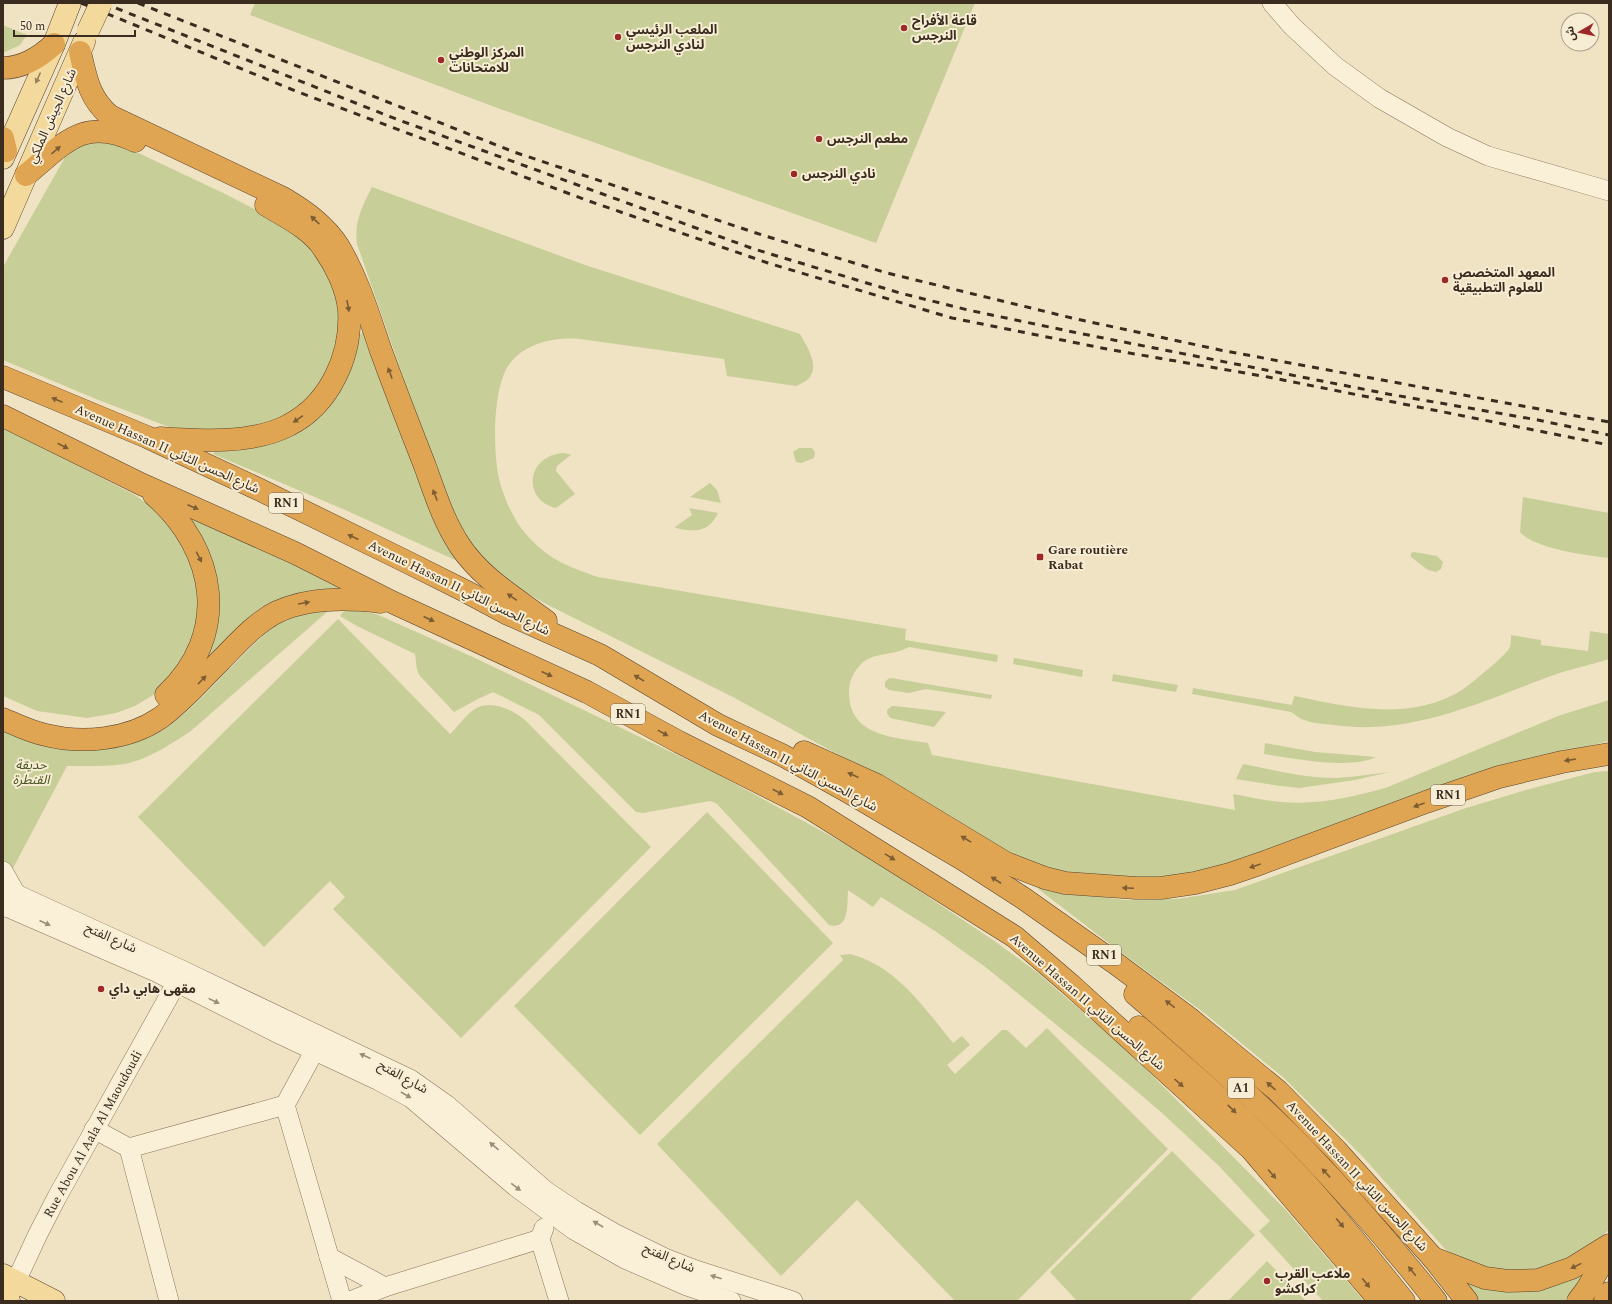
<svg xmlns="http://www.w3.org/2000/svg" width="1612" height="1304" viewBox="0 0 1612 1304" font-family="Spectral,'Noto Sans Arabic',serif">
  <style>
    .green { fill: #c7ce97 }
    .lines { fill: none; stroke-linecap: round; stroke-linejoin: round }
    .minor-casing { stroke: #8b755a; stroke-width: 20 }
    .major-casing { stroke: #58432e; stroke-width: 23 }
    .highway-casing { stroke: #58432e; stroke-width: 23 }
    .minor { stroke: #faf0d8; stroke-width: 19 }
    .major { stroke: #f3d99b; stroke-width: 22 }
    .highway { stroke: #e0a553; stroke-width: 22 }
    .rail { stroke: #3a2c1e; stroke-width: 3; stroke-dasharray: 7 7; stroke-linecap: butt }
    .major-bridge-casing { stroke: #58432e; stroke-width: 23; stroke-linecap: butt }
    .major-bridge { stroke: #f3d99b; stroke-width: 22 }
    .oneway { fill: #96825c }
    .oneway2 { fill: #7c5c33 }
    .oneway3 { fill: #9a8e7b }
    .poi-dot { fill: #9b2928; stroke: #f7edd4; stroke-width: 1.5 }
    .labels { text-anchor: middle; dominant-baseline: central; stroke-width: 4; stroke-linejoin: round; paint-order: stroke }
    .shield { fill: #f7edd4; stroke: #736655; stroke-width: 1 }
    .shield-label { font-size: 12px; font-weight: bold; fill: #3a2c1e }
    .poi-label { font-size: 13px; font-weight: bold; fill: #3a2c1e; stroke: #f7edd4; text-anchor: start }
    .street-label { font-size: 13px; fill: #3a2c1e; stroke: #f7edd4 }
    .park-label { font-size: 13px; font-style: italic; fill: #4a5724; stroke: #f7edd4 }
  </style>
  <rect width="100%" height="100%" fill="#efe3c4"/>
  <g class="green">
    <polygon points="255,3 975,3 876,243 492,106 250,15"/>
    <polygon points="3,25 27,35 20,45 3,53"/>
    <polygon points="97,141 109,142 128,148 221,192 288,226 311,247 330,276 340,315 338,348 318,388 297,408 269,424 245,431 189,432 169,427 96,399 3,360 3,267 68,152 82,144"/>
    <path d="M372,187L585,265L800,334C811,353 825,376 796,386L727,376L724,359L580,339C556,337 528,342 511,362C491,385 492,462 502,489C507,504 515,522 526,534C547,559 569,567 598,577L906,629L905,640L998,655L997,662L909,647C896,655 880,652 866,660C856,667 849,679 849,691C848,737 895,737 928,743L932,755L1235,810L1233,794C1249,797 1266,801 1282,802C1318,805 1354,797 1388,787L1558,716L1609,700V741L1541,758L1237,861L1179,876L1136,878L1092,877L1056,871L1022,860L870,772L731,696L546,604L501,578L474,549L458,527L435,469L357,244C354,221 362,207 372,187Z"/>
    <polygon points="364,329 466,565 343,509 213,454 218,448 274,439 351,363 360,335"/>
    <polygon points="3,427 135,495 158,512 179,536 190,555 202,600 193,640 172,678 153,695 135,706 116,713 87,718 37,711 3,696"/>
    <polygon points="799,448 812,448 815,452 814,458 801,463 796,462 793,452"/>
    <path d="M564,453L571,455L557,466L556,471L575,494L556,508C522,500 526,455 564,453Z"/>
    <polygon points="710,483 717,490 721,503 690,497"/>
    <path d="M1523,497L1609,513V558C1586,555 1535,549 1520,532Z"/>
    <path d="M689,508L718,513C709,533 694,532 676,528L675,527L692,515Z"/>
    <polygon points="182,511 342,588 311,590 293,595 214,656 206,656 214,634 219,608 218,588"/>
    <polygon points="1414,552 1437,556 1443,562 1441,569 1436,572 1428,570 1411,557 1411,553"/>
    <path d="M329,605L327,612L192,730C173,743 152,757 129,763C113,767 84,766 67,766L12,870L3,861V729C16,735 28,742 42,745C79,754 117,752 151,736C157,733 163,731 167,727C190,711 210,689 229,669C248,651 267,628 291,616C302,610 317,609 329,605Z"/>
    <path d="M351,609L376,614L475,658L717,774L862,853L993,940L1038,973L1132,1055L1285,1209L1364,1301H1323L1259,1231L1270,1221L1220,1167L1161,1112L1108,1067L988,969L935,931L881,897L873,907L848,890C847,903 850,931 829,925L716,803L710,801L643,813L636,812L539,715L493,692L478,699L454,712L420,676L417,670L415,654L357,626L340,616L343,612Z"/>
    <path d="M338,619L450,734C458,727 464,717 472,711C489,698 511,709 525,720L651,847L461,1038L333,909L345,897L330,881L264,947L138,817Z"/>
    <path d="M1590,631L1609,634V659C1590,665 1570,669 1551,676C1481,702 1411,736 1334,725C1324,724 1311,723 1301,719C1297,717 1295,714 1291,712L1192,694L1193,688L1292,705L1294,696C1348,707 1406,721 1457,693C1466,688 1473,681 1481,675C1488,669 1506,655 1510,647C1511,644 1511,638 1511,635L1541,640V645L1588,651Z"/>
    <polygon points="1014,658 1083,670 1082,677 1013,664"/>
    <polygon points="1113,674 1178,685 1176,692 1112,681"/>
    <polygon points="891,678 992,695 991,699 926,689 909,693 889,690 885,687 885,682 888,679"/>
    <polygon points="895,706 946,712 934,727 890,718 887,713 887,710 892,706"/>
    <path d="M1265,743L1315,752L1376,757C1350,770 1292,758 1264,754Z"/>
    <path d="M1243,764C1274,770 1304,778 1335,778C1353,777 1372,774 1390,772L1355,780L1299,788L1273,785L1236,779Z"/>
    <polygon points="1609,771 1609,1229 1595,1246 1573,1259 1532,1272 1490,1269 1457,1257 1445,1249 1363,1157 1284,1078 1203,1012 1119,951 1037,888 1084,895 1125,900 1177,899 1235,890 1466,808 1533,788 1595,772"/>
    <polygon points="707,812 833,943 640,1135 514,1006"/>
    <path d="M850,954C897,966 924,1008 953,1043L962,1036L970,1045L947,1065L955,1074L1002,1030H1007L1026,1048L1047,1028L1168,1149L1017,1301H955L857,1200L781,1276L657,1144L843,960L840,955Z"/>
    <polygon points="1172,1151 1255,1235 1189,1301 1077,1301 1050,1272"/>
    <polygon points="1267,1261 1306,1301 1228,1301"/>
    <polygon points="1592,1265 1581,1283 1565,1301 1478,1301 1457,1273 1485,1284"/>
  </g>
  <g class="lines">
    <defs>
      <g id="minor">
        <polyline points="1272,3 1292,26 1335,66 1379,98 1447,137 1488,156 1609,191"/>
        <polyline points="3,871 17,896"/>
        <polyline points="3,888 184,971 410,1079 447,1105 546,1191 576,1211 614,1233 665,1258 696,1270 793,1301"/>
        <polyline points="3,907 9,908 156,972 281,1035 379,1081 411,1098 516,1187 574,1230 625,1259 687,1286 731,1301"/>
        <polyline points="285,1105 342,1301"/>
        <polyline points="94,1129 129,1148 169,1301"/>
        <polyline points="129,1148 285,1105 321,1039"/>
        <polyline points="544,1228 540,1239 559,1301"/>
        <polyline points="329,1257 385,1287"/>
        <polyline points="10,1294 38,1234 57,1197 182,973"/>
        <polyline points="350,1301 385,1287 540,1239"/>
      </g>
      <g id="major">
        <polyline points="3,158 54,44 70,3"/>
        <polyline points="3,228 84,42"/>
        <polyline points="3,1275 54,1301"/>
        <polyline points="3,1298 9,1301"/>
      </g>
      <g id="highway">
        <path d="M80,52C86,78 89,98 110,116L283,198C305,211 325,225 339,247C358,279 369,316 381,351C395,389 410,428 425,466C435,494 444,522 460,546C482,579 516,598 546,621"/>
        <path d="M3,68C23,68 40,57 54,44"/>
        <polyline points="3,138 6,151"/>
        <path d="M26,175C64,144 83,116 135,141"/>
        <polyline points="3,377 147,437 256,488 405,561 465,591 508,614 600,655 718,725 784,756 850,793 964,860 1023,898 1115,963 1189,1018 1278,1091 1336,1150 1433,1258 1467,1301"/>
        <polyline points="3,416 141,484 295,553 394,603 587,692 679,742 808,807 1015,937 1071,985 1251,1149 1380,1301"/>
        <path d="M160,438C199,441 254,444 289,425C330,404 352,355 349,310C347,289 336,266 324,249C311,229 286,217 266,205"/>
        <path d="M154,495C217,550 231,634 166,695"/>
        <path d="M3,719C17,725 31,732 46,735C82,744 128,740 160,718C182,702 200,681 220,661C236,645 256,622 277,612C309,597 347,598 381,602"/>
        <polyline points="804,752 877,785 1006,863 1045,878 1065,883 1136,888 1161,888 1195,883 1230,874 1262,863 1426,802 1499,777 1562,762 1609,754"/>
        <path d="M1135,994C1193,1044 1250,1094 1303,1148C1350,1197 1394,1248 1436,1301"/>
        <path d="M1139,1027C1194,1075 1250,1123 1301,1178C1337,1217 1370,1259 1404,1301"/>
        <polyline points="1433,1258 1485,1278 1508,1281 1538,1280 1572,1268 1609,1245"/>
        <polyline points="1578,1301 1587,1289 1609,1251"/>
        <polyline points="1605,1301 1609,1293"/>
      </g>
    </defs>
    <use href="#minor" class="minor-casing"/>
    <use href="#major" class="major-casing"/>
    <use href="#highway" class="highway-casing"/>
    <use href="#minor" class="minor"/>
    <use href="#major" class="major"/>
    <use href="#highway" class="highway"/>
    <g class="rail">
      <polyline points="81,3 298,92 586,200 768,263 952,318 1112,350 1268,377 1609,445"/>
      <polyline points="103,3 396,119 754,249 900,293 968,310 1073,332 1388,394 1538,420 1609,435"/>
      <polyline points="138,3 514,152 762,235 887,273 1072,318 1220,350 1609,422"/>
    </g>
    <defs>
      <polyline id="major-bridge" points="88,31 101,3"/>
    </defs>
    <use href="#major-bridge" class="major-bridge-casing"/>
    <use href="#major-bridge" class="major-bridge"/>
  </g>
  <defs><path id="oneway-solid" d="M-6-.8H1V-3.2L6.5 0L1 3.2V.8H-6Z"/></defs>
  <use class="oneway" href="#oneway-solid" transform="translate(38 78) rotate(114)"/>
  <g class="oneway2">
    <use href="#oneway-solid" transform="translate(56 150) rotate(-40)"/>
    <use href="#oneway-solid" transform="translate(315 220) rotate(-137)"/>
    <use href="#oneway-solid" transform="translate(348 306) rotate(80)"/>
    <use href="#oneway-solid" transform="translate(390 373) rotate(-110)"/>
    <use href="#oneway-solid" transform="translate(57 400) rotate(-157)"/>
    <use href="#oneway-solid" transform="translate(298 419) rotate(145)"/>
    <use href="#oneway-solid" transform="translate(63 446) rotate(27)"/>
    <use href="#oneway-solid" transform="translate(435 495) rotate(-111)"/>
    <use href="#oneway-solid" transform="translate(193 507) rotate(23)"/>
    <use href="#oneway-solid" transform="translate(353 537) rotate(-155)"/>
    <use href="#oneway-solid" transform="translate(199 557) rotate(63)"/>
    <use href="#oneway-solid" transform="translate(512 597) rotate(-145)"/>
    <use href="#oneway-solid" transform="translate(304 603) rotate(-10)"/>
    <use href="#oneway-solid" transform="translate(429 619) rotate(25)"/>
    <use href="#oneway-solid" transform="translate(547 674) rotate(25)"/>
    <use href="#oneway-solid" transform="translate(639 678) rotate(-149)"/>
    <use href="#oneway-solid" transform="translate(202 680) rotate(-46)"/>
    <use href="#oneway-solid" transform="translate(663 733) rotate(29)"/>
    <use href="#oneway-solid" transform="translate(1570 760) rotate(171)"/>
    <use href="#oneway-solid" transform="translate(853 775) rotate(-156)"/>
    <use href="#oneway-solid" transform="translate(778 792) rotate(27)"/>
    <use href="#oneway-solid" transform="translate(1419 805) rotate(160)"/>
    <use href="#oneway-solid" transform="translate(966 839) rotate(-149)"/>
    <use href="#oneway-solid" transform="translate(890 857) rotate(32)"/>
    <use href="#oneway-solid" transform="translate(1255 866) rotate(161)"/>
    <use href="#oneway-solid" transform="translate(996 880) rotate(-147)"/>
    <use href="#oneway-solid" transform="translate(1128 888) rotate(-177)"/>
    <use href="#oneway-solid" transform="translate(1170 1004) rotate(-143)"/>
    <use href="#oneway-solid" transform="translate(1179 1083) rotate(42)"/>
    <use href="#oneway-solid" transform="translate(1271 1086) rotate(-139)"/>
    <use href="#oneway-solid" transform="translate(1232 1109) rotate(44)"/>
    <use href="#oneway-solid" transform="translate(1326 1173) rotate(-133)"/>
    <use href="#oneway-solid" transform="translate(1272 1174) rotate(49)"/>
    <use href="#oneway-solid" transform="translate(1340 1223) rotate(50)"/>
    <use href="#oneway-solid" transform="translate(1576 1266) rotate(154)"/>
    <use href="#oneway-solid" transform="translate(1412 1271) rotate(-129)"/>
    <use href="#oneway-solid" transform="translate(1366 1283) rotate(51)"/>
  </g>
  <g class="oneway3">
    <use href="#oneway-solid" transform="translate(45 923) rotate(24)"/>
    <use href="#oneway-solid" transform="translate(214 1001) rotate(26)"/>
    <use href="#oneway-solid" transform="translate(365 1056) rotate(-155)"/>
    <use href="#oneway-solid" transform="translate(406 1095) rotate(30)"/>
    <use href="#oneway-solid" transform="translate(494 1146) rotate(-139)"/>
    <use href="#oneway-solid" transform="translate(516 1187) rotate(38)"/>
    <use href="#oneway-solid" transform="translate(598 1224) rotate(-150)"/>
    <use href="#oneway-solid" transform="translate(716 1277) rotate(-162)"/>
  </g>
  <g class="poi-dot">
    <circle cx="904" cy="28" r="4"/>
    <circle cx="618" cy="37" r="4"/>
    <circle cx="441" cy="60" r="4"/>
    <circle cx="819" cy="139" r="4"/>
    <circle cx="794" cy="174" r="4"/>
    <circle cx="1445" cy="280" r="4"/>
    <rect x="1036" y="553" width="8" height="8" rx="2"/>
    <circle cx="101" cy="989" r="4"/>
    <circle cx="1267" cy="1281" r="4"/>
  </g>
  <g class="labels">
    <g class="shield">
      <rect x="269" y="493" width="34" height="20" rx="3"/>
      <rect x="611" y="704" width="34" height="20" rx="3"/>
      <rect x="1431" y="785" width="34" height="20" rx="3"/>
      <rect x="1087" y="945" width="34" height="20" rx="3"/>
      <rect x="1228" y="1078" width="26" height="20" rx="3"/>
    </g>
    <g class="shield-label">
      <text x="286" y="503">RN1</text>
      <text x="628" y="714">RN1</text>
      <text x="1448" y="795">RN1</text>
      <text x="1104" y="955">RN1</text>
      <text x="1241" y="1088">A1</text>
    </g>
    <g class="poi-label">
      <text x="912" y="21">قاعة الأفراح<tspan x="912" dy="15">النرجس</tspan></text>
      <text x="626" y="30">الملعب الرئيسي<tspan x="626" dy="15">لنادي النرجس</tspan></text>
      <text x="449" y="53">المركز الوطني<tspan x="449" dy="15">للامتحانات</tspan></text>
      <text x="827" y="139">مطعم النرجس</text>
      <text x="802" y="174">نادي النرجس</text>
      <text x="1453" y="273">المعهد المتخصص<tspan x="1453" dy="15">للعلوم التطبيقية</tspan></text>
      <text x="1048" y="550">Gare routière<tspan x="1048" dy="15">Rabat</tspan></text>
      <text x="109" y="989">مقهى هابي داي</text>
      <text x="1275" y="1274">ملاعب القرب<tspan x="1275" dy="15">كراكشو</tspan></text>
    </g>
    <g class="street-label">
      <text transform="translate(52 116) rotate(-66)">شارع الجيش الملكي</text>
      <text transform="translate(167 449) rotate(24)">Avenue Hassan II شارع الحسن الثاني</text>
      <text transform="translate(459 588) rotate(26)">Avenue Hassan II شارع الحسن الثاني</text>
      <text transform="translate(788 761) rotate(28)">Avenue Hassan II شارع الحسن الثاني</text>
      <text transform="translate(111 938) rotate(24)">شارع الفتح</text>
      <text transform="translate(1087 1002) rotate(41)">Avenue Hassan II شارع الحسن الثاني</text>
      <text transform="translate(403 1077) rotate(29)">شارع الفتح</text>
      <text transform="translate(93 1134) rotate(-61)">Rue Abou Al Aala Al Maoudoudi</text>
      <text transform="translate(1357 1176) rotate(47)">Avenue Hassan II شارع الحسن الثاني</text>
      <text transform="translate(669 1258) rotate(23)">شارع الفتح</text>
    </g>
    <g class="park-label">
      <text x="31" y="765">حديقة<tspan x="31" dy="15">القنطرة</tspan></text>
    </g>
  </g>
  <rect width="1612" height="1304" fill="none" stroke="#3a2c1e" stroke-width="8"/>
  <g transform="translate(1580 32) rotate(261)"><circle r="19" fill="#f7edd4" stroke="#aba08b"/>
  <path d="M0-3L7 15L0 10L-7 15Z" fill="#9b2928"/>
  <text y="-6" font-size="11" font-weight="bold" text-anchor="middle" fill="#3a2c1e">ش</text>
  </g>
  <path d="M14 30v6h121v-6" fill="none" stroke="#3a2c1e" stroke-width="2"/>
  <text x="20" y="30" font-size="12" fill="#3a2c1e" stroke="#f7edd4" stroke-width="3" paint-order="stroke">50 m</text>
</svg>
